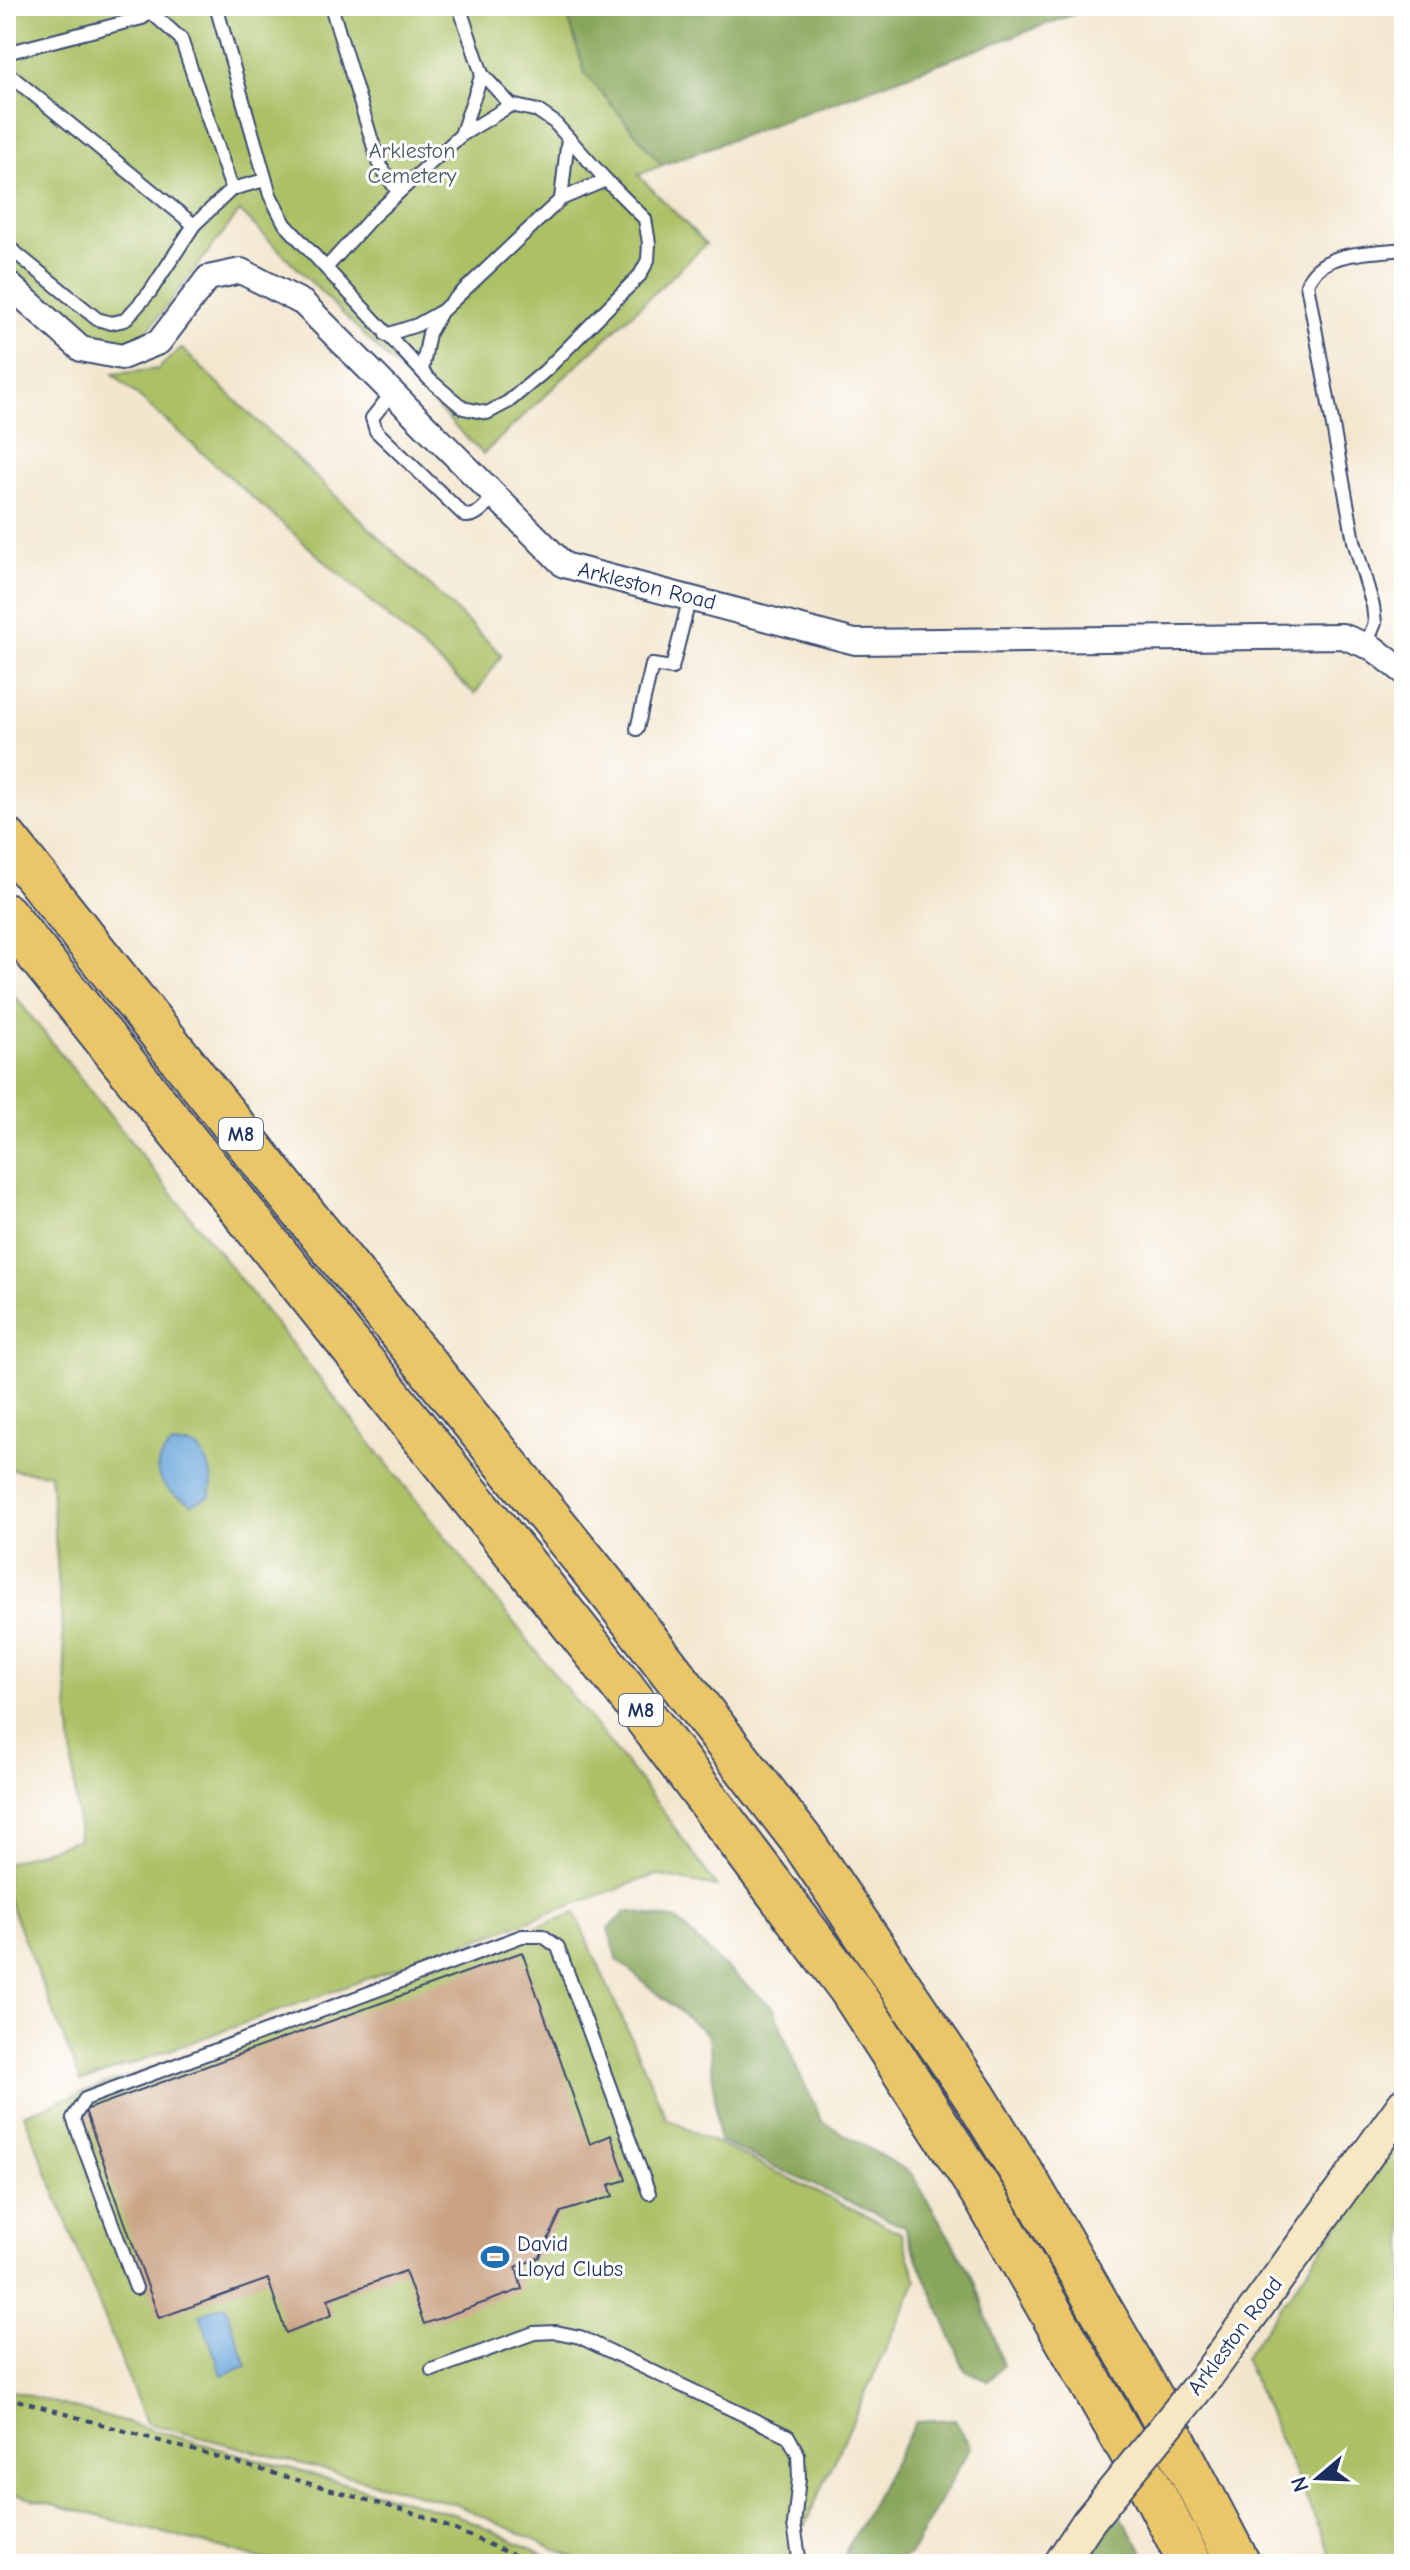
<svg xmlns="http://www.w3.org/2000/svg" width="1410" height="2570" viewBox="0 0 1410 2570" font-family="'Comic Neue',sans-serif">
  <style>
    .green { fill: #acc166; stroke: #647862; stroke-width: 2 }
    .forest { fill: #89a75b; stroke: #526b5c; stroke-width: 2 }
    .water { fill: #69a6da; stroke: #426a9c; stroke-width: 2 }
    .building { fill: #c9a282 }
    .lines { fill: none; stroke-linecap: round; stroke-linejoin: round }
    .lane-casing { stroke: #3b4a6f; stroke-width: 16 }
    .street-casing { stroke: #3b4a6f; stroke-width: 28 }
    .secondary-casing { stroke: #3b4a6f; stroke-width: 36 }
    .highway-casing { stroke: #3b4a6f; stroke-width: 46 }
    .path { stroke: #3b4a6f; stroke-width: 4; stroke-dasharray: 6 6; stroke-linecap: butt }
    .lane { stroke: #fff; stroke-width: 12 }
    .street { stroke: #fff; stroke-width: 24 }
    .secondary { stroke: #f7e8c3; stroke-width: 32 }
    .highway { stroke: #ebc669; stroke-width: 42 }
    .secondary-bridge-casing { stroke: #3b4a6f; stroke-width: 36; stroke-linecap: butt }
    .secondary-bridge { stroke: #f7e8c3; stroke-width: 32 }
    .labels { text-anchor: middle; dominant-baseline: central; stroke-width: 6; stroke-linejoin: round; paint-order: stroke }
    .shield { fill: #fff; stroke: #5f6d8e; stroke-width: 2 }
    .shield-label { font-size: 20px; font-weight: bold; fill: #1b2f5e }
    .park-label { font-size: 22px; fill: #465b60; stroke: #fff }
    .street-label { font-size: 22px; fill: #1b2f5e; stroke: #fff }
    .poi-label { font-size: 22px; fill: #1b2f5e; stroke: #fff; text-anchor: start }
  </style>
  <rect width="100%" height="100%" fill="#fff"/>
  <filter id="ink" filterUnits="userSpaceOnUse"><feTurbulence type="fractalNoise" baseFrequency=".0125" numOctaves="2"/><feDisplacementMap in="SourceGraphic" scale="16" xChannelSelector="R" yChannelSelector="G"/><feConvolveMatrix kernelMatrix="1 2 1 2 8 2 1 2 1" color-interpolation-filters="sRGB"/></filter>
  <filter id="wash" filterUnits="userSpaceOnUse"><feTurbulence type="fractalNoise" baseFrequency=".006" numOctaves="4" result="noise"/><feDisplacementMap in="SourceGraphic" scale="32" xChannelSelector="R" yChannelSelector="G"/><feGaussianBlur stdDeviation="1.8" result="paint"/><feColorMatrix in="noise" values="0 0 0 0 0 0 0 0 0 0 0 0 0 0 0 0 0 1.4 0 .05"/><feComposite in="paint" operator="in"/></filter>
  <g filter="url(#wash)">
    <rect width="100%" height="100%" fill="#f3e6ce"/>
    <g class="green">
      <path d="M6,6H565L585,73L662,165L638,175L706,244L483,454L240,211L148,330C127,348 114,345 90,334L6,264Z"/>
      <polygon points="181,348 502,655 475,694 113,374 158,369"/>
      <polygon points="6,985 654,1799 717,1887 655,1875 81,2082 6,1894 6,1863 79,1839 50,1474 6,1469"/>
      <polygon points="575,1913 667,2119 901,2233 917,2281 787,2564 588,2564 455,2504 146,2423 24,2114"/>
      <polygon points="1404,2134 1404,2564 1335,2564 1244,2358"/>
      <polygon points="6,2389 457,2515 565,2564 282,2564 6,2492"/>
    </g>
    <g class="forest">
      <polygon points="565,6 1096,6 662,165 585,73"/>
      <polygon points="627,1911 677,1920 716,1959 774,2008 795,2064 822,2121 912,2174 975,2281 1003,2366 988,2381 965,2370 904,2227 719,2141 709,2036 617,1960 608,1928"/>
      <path d="M955,2419L970,2447L910,2555C884,2564 868,2570 845,2553L916,2421Z"/>
      <polygon points="1116,2510 1139,2545 1148,2564 1079,2564"/>
    </g>
    <g class="water">
      <path d="M172,1445H187L198,1448C209,1464 215,1477 210,1496L192,1504C165,1491 141,1471 172,1445Z"/>
      <polygon points="225,2305 247,2366 222,2375 200,2314"/>
    </g>
    <g id="blocks">
      <polygon class="building" points="522,1952 590,2144 611,2135 626,2180 609,2185 613,2196 561,2212 540,2257 516,2267 522,2289 424,2324 405,2271 328,2299 332,2315 286,2333 268,2279 159,2318 85,2110"/>
    </g>
  </g>
  <g filter="url(#ink)">
    <use href="#blocks" fill-opacity="0" stroke="#3b4a6f" stroke-width="2"/>
    <g class="lines">
      <defs>
        <g id="lane">
          <polyline points="216,6 270,195 285,224 429,379 463,408 487,413 508,402 545,371 640,275 648,260 649,243 645,219 606,180 554,122 538,111 511,105"/>
          <polyline points="331,6 379,164 398,192"/>
          <polyline points="151,12 181,39 232,189"/>
          <polyline points="6,53 142,18 151,12 153,7"/>
          <polyline points="6,72 194,225"/>
          <polyline points="461,135 482,74"/>
          <polyline points="561,199 568,138"/>
          <polyline points="6,245 97,319 111,323 125,320 150,292 194,225 232,189 265,180"/>
          <polyline points="326,268 373,216 460,136 511,105 482,74 459,6"/>
          <polyline points="386,335 417,325 442,311 561,199 606,180"/>
          <polyline points="422,371 429,333 440,314"/>
          <path d="M392,393L372,418L376,431L465,516C478,517 486,505 495,495"/>
          <path d="M1366,645L1375,623L1373,606L1354,541L1307,284C1320,250 1372,253 1404,249"/>
          <polyline points="637,729 652,665 672,668 690,597"/>
          <polyline points="136,2288 73,2118 85,2099 522,1936 543,1936 558,1947 649,2193"/>
          <polyline points="432,2370 534,2333 556,2332 580,2337 788,2436 798,2454 799,2478 794,2525 800,2564"/>
        </g>
        <polyline id="street" points="6,282 81,349 122,357 159,342 208,278 241,271 303,303 564,565 855,642 1342,636 1373,648 1404,672"/>
        <g id="secondary">
          <polyline points="1207,2376 1404,2104"/>
          <polyline points="1060,2564 1088,2522"/>
        </g>
        <g id="highway">
          <polyline points="6,839 289,1195 610,1592 802,1841 975,2097 1031,2188 1153,2400 1239,2564"/>
          <polyline points="6,915 622,1686 850,1989 986,2199 1149,2484 1191,2564"/>
        </g>
      </defs>
      <use href="#lane" class="lane-casing"/>
      <use href="#street" class="street-casing"/>
      <use href="#secondary" class="secondary-casing"/>
      <use href="#highway" class="highway-casing"/>
      <polyline class="path" points="6,2397 423,2516 534,2564"/>
      <use href="#lane" class="lane"/>
      <use href="#street" class="street"/>
      <use href="#secondary" class="secondary"/>
      <use href="#highway" class="highway"/>
      <defs>
        <polyline id="secondary-bridge" points="1088,2522 1207,2376"/>
      </defs>
      <use href="#secondary-bridge" class="secondary-bridge-casing"/>
      <use href="#secondary-bridge" class="secondary-bridge"/>
    </g>
  </g>
  <defs>
    <symbol id="stadium-bare" viewBox="-9 -9 18 18"><path d="M0-5a6.5 5 0 1 0 0 10a6.5 5 0 1 0 0-10ZM-3.5-1.8h7v3.6h-7Z" fill="#1f6fb2" stroke="#fff" stroke-width="2.5" paint-order="stroke"/></symbol>
  </defs>
  <g fill-rule="evenodd">
    <use href="#stadium-bare" x="475" y="2237" width="40" height="40"/>
  </g>
  <g class="labels">
    <g class="shield">
      <rect x="219" y="1118" width="44" height="32" rx="6"/>
      <rect x="619" y="1694" width="44" height="32" rx="6"/>
    </g>
    <g class="shield-label">
      <text x="241" y="1134">M8</text>
      <text x="641" y="1710">M8</text>
    </g>
    <g class="park-label">
      <text x="412" y="151">Arkleston<tspan x="412" dy="25">Cemetery</tspan></text>
    </g>
    <g class="street-label">
      <text transform="translate(647 586) rotate(14)">Arkleston Road</text>
      <text transform="translate(1235 2336) rotate(-53)">Arkleston Road</text>
    </g>
    <g class="poi-label">
      <text x="517" y="2244">David<tspan x="517" dy="25">Lloyd Clubs</tspan></text>
    </g>
  </g>
  <rect width="1410" height="2570" fill="none" stroke="#fff" stroke-width="32"/>
  <g transform="translate(1318 2478) rotate(251)" stroke="#ffffff" stroke-width="6" paint-order="stroke">
  <path d="M0-6L14 30L0 20L-14 30Z" fill="#1b2f5e"/>
  <text y="-12" font-size="22" font-weight="bold" text-anchor="middle" fill="#1b2f5e">N</text>
  </g>
</svg>
